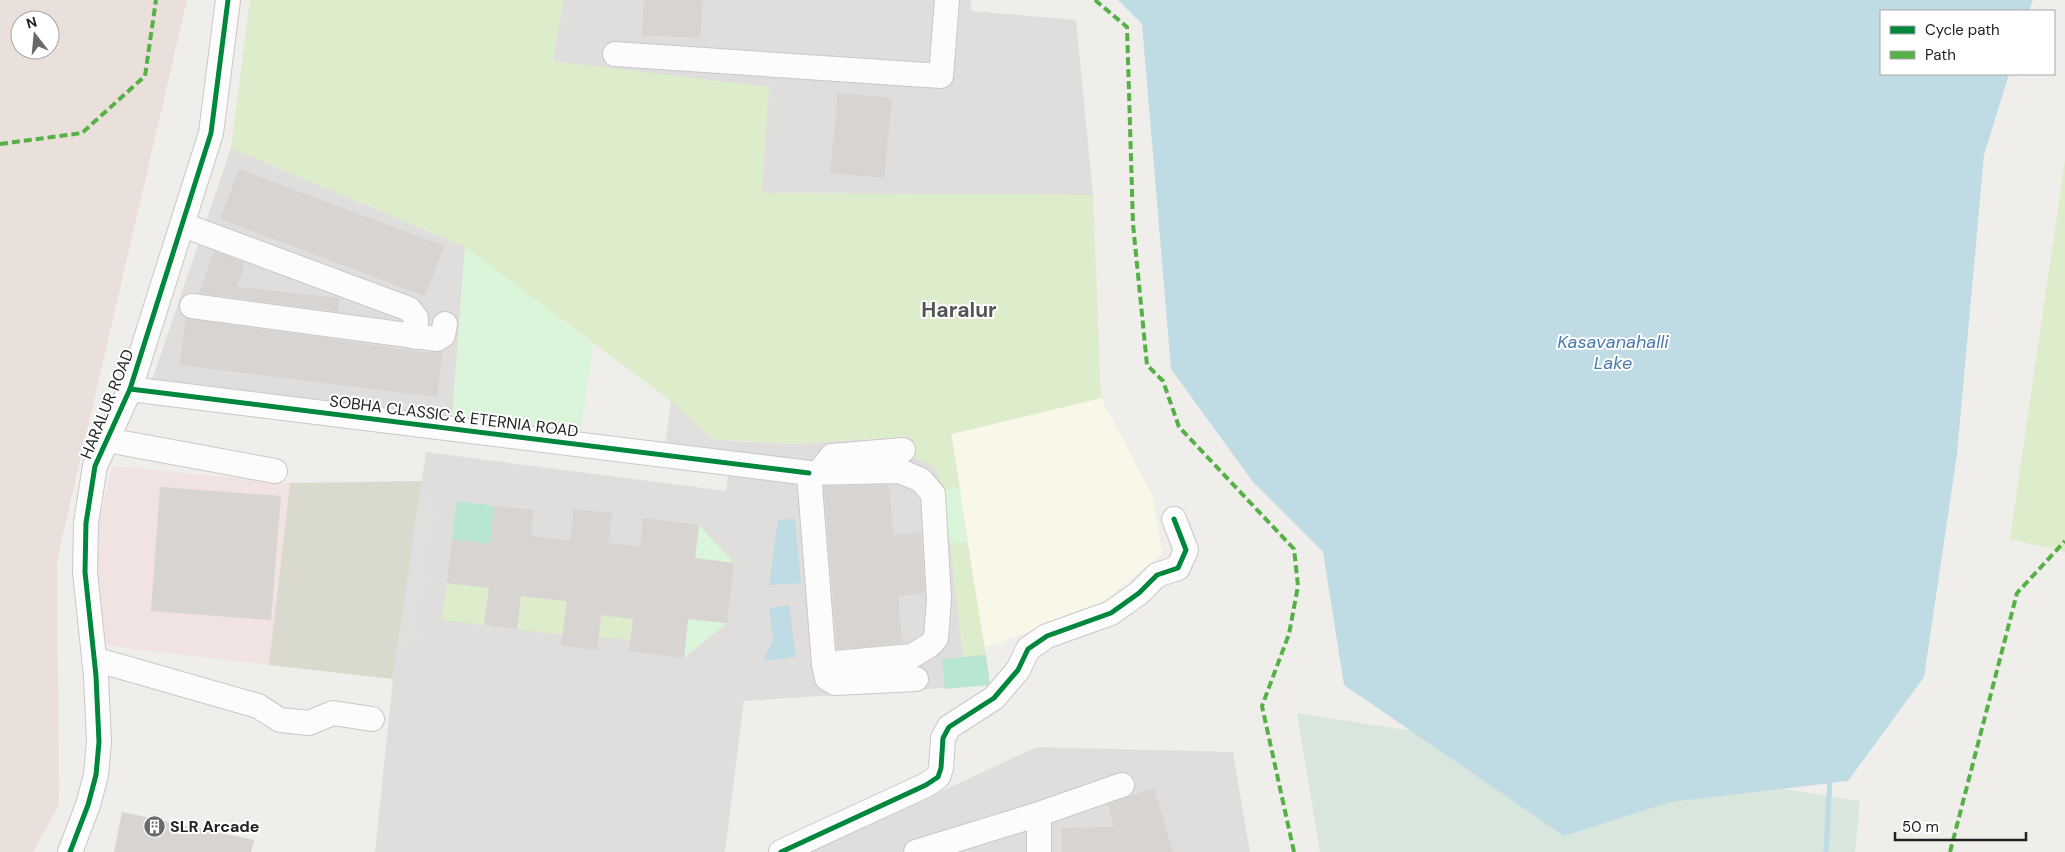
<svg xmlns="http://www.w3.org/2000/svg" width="2065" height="852" viewBox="0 0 2065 852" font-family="'DM Sans',sans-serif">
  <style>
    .residential { fill: #dfdedc }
    .commercial { fill: #f1e3e1 }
    .education { fill: #f8f7e8 }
    .military { fill: #eae0db; fill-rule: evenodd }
    .construction { fill: #d9d9cd }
    .grass { fill: #ddeccb }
    .wetland { fill: #d9e6de }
    .park { fill: #daf5da }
    .pitch { fill: #b7e6d2 }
    .parking { fill: #e0dfde }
    .water { fill: #bfdbe3 }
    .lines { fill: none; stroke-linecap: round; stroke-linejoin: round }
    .stream { stroke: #bfdbe3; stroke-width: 5 }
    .building { fill: #d7d4d2 }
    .minor-casing { stroke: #c9c8c7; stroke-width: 26 }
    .minor { stroke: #fdfcfc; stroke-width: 24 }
    .quiet { stroke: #55b145; stroke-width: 4; stroke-dasharray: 8 4; stroke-linecap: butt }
    .cycleway-casing { stroke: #fff; stroke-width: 8 }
    .cycleway { stroke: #00873e; stroke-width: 5 }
    .labels { text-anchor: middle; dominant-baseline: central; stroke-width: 4; stroke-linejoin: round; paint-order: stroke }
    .street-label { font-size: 16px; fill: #222; stroke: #fff }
    .poi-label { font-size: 16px; font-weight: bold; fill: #222; stroke: #fff; text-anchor: start }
    .water-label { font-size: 18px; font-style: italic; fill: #4a7aab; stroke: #fff }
    .district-label { font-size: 21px; font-weight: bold; fill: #555; stroke: #fff }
  </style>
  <rect width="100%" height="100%" fill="#f0eeeb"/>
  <g class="residential">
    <polygon points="563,0 970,0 972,11 1076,20 1093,195 762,193 553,61"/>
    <polygon points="231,148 465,247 452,420 151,383"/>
    <polygon points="951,434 990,685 744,701 725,852 375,852 393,679 426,452 726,491 733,441 792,444"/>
    <polygon points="1037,747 1233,752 1250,852 810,852"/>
  </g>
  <polygon class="commercial" points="112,466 290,483 269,665 103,645 96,536"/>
  <polygon class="education" points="1101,398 1153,497 1162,554 1096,607 984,648 951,434"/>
  <path class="military" d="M0,0H187L57,560L59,805L33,852H0ZM20,20H50V50H20Z"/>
  <polygon class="construction" points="422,481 393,679 269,665 290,483"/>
  <g class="grass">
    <polygon points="250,0 563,0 553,61 769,87 762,193 1093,195 1101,398 951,434 960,488 943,490 934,467 912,457 910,436 792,444 713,439 671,401 465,247 231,148"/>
    <polygon points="2065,159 2065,552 2010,539"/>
    <polygon points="967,542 986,655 963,657 950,544"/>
    <polygon points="447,583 489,588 484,625 442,620"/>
    <polygon points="521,596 567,601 563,635 517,629"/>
    <polygon points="601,615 633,619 630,640 599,637"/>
  </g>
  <polygon class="wetland" points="1297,713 1860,801 1855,852 1320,852"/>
  <g class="park">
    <polygon points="465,247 593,344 580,438 452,420"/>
    <polygon points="960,488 967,542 950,544 943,490"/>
    <polygon points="699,525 734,563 695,558"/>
    <polygon points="688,619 727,623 684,658"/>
  </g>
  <g class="pitch">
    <polygon points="457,501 494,506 490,544 452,539"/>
    <polygon points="986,655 990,685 945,689 942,659"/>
  </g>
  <g class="parking">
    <polygon points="671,401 713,439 733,441 731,459 664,452"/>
    <polygon points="419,494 436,496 417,644 399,641"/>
  </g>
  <g class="water">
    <polygon points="1118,0 2033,0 2029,11 1881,11 1881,74 2009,74 1984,155 1957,454 1924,677 1848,781 1670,802 1564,836 1344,685 1323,552 1253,482 1171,369 1142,24"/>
    <polygon points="795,519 801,583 769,585 778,520"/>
    <polygon points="789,605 796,657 763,661 773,640 769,608"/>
  </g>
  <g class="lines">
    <polyline class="stream" points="1826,852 1830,778"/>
  </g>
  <g class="building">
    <polygon points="644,0 703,0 700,38 642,35"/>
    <polygon points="838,93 892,98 884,178 830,173"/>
    <polygon points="239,169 444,246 425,296 220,219"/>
    <polygon points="214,251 245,263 237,287 339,298 338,312 199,293"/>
    <polygon points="186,318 414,351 435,353 443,351 437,397 180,365"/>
    <polygon points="889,485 893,535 921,532 925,593 898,596 902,643 837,649 824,486"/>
    <polygon points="160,487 281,496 271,620 151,611"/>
    <polygon points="494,506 534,510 531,536 570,541 574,509 612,513 608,543 640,547 643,518 699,525 695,558 734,563 727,623 688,619 684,658 629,651 633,619 601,615 597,650 561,645 567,601 521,596 517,629 484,625 489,588 447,583 452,539 490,544"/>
    <polygon points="1154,788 1173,852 1062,852 1062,828 1114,827 1108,804"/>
    <polygon points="122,812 254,840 251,852 114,852"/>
  </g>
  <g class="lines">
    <defs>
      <g id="minor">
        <polyline points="615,54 941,76 947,0"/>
        <polyline points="183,225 409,309 416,318 415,337"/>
        <polyline points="192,306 437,339 443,335 445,324"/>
        <polyline points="130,389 809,473"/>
        <polyline points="107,440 275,471"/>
        <polyline points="821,470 832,456 903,450"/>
        <polygon points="900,471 921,480 933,494 939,599 936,638 930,645 912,656 824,664 809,473"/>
        <polyline points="94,659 258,706 280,720 309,723 333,713 372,719"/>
        <polyline points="824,664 827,678 835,683 916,679"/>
        <polyline points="1039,814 1122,785"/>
        <polyline points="70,852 88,805 96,775 99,742 96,676 85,572 86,523 95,466 130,389 211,133 228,0"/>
        <polyline points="781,852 926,785 938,777 941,768 943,738 949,727 994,698 1018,670 1028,649 1047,636 1111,613 1139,593 1157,575 1178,568 1186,550 1174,519"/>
        <polyline points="916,852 1039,814 1039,852"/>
      </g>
    </defs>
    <use href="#minor" class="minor-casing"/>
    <use href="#minor" class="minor"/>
    <g class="quiet">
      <polyline points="1095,0 1127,27 1133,224 1147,365 1163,381 1179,427 1294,549 1298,586 1289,634 1262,706 1294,852"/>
      <polyline points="0,144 82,133 145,76 156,0"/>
      <polyline points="1950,852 2017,593 2065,541"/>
    </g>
    <defs>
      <g id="cycleway">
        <polyline points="130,389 809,473"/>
        <polyline points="70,852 88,805 96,775 99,742 96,676 85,572 86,523 95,466 130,389 211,133 228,0"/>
        <polyline points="781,852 926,785 938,777 941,768 943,738 949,727 994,698 1018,670 1028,649 1047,636 1111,613 1139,593 1157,575 1178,568 1186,550 1174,519"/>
      </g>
    </defs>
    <use href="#cycleway" class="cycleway-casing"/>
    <use href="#cycleway" class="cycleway"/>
  </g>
  <defs>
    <symbol id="building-disc" viewBox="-11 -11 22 22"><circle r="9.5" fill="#6a6968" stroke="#fff"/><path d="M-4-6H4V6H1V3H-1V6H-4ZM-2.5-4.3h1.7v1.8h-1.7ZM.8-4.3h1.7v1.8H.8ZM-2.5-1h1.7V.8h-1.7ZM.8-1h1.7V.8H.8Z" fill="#fff"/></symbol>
  </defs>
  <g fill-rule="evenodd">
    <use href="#building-disc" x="142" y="814" width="25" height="25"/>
  </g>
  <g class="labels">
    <g class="street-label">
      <text transform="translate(107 404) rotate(-68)">HARALUR ROAD</text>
      <text transform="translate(454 416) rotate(7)">SOBHA CLASSIC &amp; ETERNIA ROAD</text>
    </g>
    <g class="poi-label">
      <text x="170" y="826">SLR Arcade</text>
    </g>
    <g class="water-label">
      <text x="1613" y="342">Kasavanahalli<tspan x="1613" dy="21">Lake</tspan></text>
    </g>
    <g class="district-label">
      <text x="959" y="310">Haralur</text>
    </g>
  </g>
  <rect x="1880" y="10" width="175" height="65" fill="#ffffff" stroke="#a7a7a7"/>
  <rect x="1890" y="26" width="25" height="8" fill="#00873e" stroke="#a7a7a7"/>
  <text x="1925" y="35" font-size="15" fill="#222222">Cycle path</text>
  <rect x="1890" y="51" width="25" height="8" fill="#55b145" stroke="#a7a7a7"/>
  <text x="1925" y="60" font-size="15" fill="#222222">Path</text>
  <g transform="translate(35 35) rotate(344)"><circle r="24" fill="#ffffff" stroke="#a7a7a7"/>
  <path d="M0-4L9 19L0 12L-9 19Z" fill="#6a6968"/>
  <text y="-8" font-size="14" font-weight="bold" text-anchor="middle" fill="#222222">N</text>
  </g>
  <path d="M1895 832v8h131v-8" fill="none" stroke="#222222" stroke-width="2.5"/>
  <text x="1902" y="832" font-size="15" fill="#222222" stroke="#ffffff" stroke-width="4" paint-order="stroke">50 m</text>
</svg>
